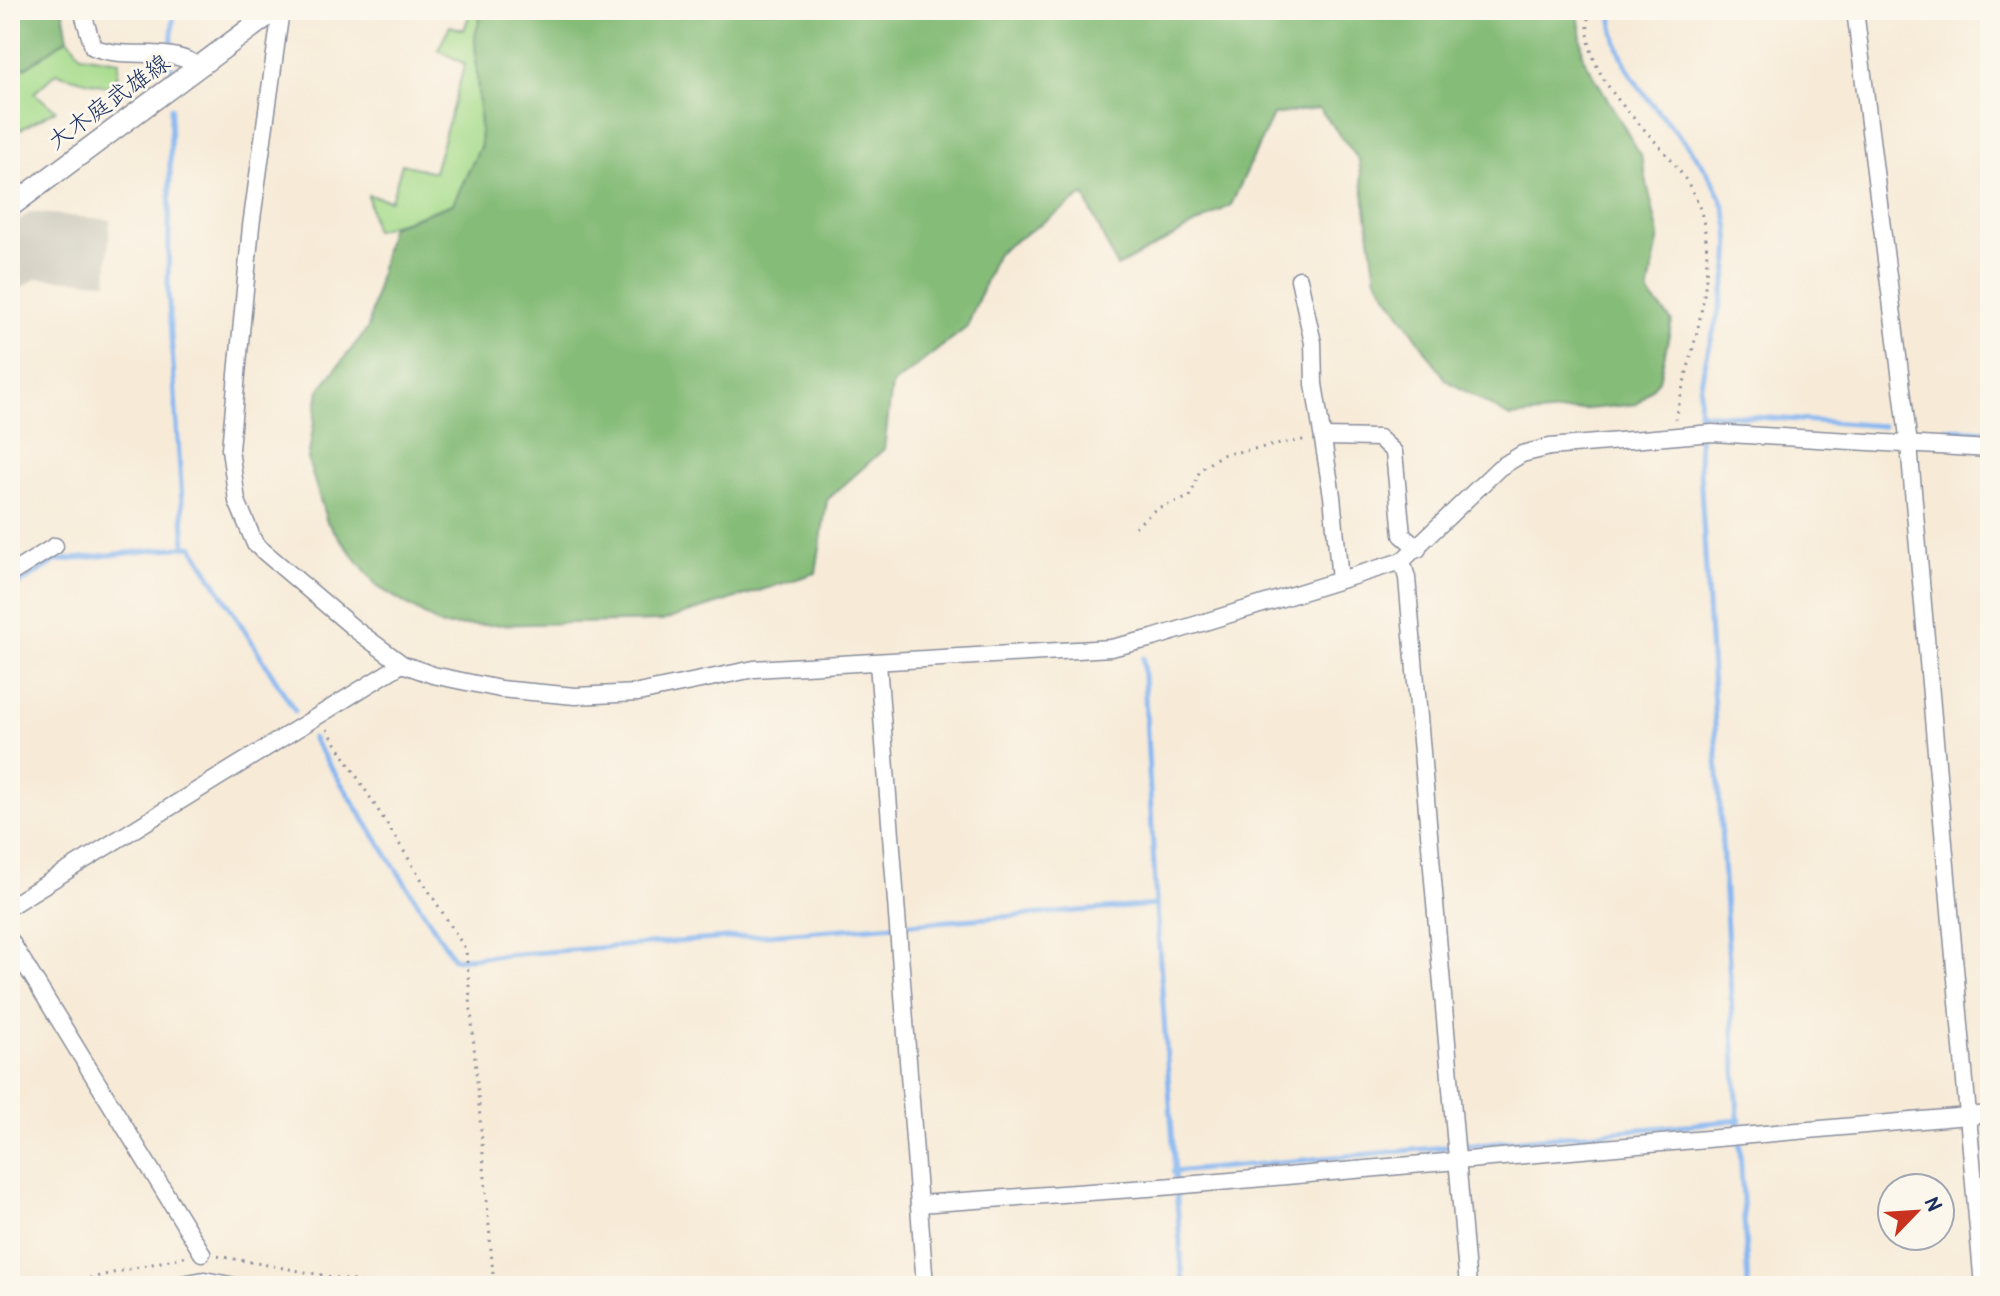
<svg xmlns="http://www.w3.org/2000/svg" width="2000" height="1296" viewBox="0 0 2000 1296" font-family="'Patrick Hand','Klee One',sans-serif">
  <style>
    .industrial { fill: #c7c5b8 }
    .green { fill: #a7dc8d; stroke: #618676; stroke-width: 2 }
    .forest { fill: #85bc78; stroke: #50766b; stroke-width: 2 }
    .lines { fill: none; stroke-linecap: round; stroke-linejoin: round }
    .stream { stroke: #84b5f0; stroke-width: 5 }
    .minor-casing { stroke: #898d9b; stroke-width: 19 }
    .major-casing { stroke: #898d9b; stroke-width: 23 }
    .path { stroke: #898d9b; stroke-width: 3; stroke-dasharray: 2 6; stroke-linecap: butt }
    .minor { stroke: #fff; stroke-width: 16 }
    .major { stroke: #fff; stroke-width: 20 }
    .labels { text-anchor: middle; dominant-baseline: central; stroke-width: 6; stroke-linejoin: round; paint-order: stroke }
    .street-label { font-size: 24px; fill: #1b2f5e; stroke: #fbf7ec }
  </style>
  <rect width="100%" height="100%" fill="#fbf7ec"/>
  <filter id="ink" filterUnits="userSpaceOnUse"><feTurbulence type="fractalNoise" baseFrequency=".0125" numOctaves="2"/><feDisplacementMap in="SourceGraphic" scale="16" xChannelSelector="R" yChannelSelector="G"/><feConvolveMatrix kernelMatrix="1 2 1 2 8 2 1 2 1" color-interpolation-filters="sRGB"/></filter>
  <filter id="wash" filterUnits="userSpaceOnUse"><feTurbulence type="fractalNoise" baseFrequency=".006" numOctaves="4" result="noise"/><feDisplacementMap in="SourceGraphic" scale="32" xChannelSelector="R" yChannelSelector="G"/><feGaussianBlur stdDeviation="1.8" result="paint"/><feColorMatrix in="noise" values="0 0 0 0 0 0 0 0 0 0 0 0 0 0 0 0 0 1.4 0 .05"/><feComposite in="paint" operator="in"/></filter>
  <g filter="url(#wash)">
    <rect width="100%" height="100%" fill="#f7ebd8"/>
    <polygon class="industrial" points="30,212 110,220 107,282 37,278 10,295 10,228"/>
    <g class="green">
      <polygon points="471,10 482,10 475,37 481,145 453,204 374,231 368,195 391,200 402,164 434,172 465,64 438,50 450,26 464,30"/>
      <polygon points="68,38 81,55 119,61 116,89 56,73 34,93 56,110 10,135 10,61 25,68"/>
    </g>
    <g class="forest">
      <polygon points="10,10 63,10 68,38 25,68 10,61"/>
      <polygon points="482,10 1578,10 1583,57 1641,156 1659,236 1648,293 1672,321 1659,380 1637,404 1510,417 1446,380 1376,278 1359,160 1319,108 1273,115 1231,205 1117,267 1084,195 997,253 967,327 892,385 884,449 827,500 816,573 662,621 442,626 378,587 327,522 308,460 319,390 368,328 390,227 453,204 481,145 475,37"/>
    </g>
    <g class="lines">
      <g class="stream">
        <path d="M1611,10C1616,104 1711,138 1727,218C1739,275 1707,335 1700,391C1698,411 1700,432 1699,452L1748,1286"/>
        <polyline points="171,48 174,10"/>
        <polyline points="171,76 171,65"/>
        <polyline points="171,108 168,289 185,547"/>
        <polyline points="1700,413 1883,426"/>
        <polyline points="1946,429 1990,431"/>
        <polyline points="10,590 55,561 192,546 295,711"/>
        <polyline points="1143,658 1156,905"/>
        <polyline points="312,738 454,959 1156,905 1183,1286"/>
        <polyline points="1173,1172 1740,1120"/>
      </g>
    </g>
  </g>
  <g filter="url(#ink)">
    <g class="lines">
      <defs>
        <g id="minor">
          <path d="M82,10L93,47C126,61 171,45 199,67"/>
          <polyline points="281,10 251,226 230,449 237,501 255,544 356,630 402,664 433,675 500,689 575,696 638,693 754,669 1111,648 1153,638 1402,561 1499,468 1522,454 1550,447 1712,433 1990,449"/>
          <polyline points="1855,10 1909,445 1983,1286"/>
          <polyline points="1299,279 1313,343 1314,384 1332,496 1340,580"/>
          <polyline points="1323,437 1379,438 1394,452 1402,535 1418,549"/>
          <polyline points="1402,561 1407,578 1468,1286"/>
          <polyline points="10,574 55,546"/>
          <polyline points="878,663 925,1286"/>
          <polyline points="10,906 402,664"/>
          <polyline points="10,940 202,1253"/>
          <polyline points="919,1204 1162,1187 1990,1114"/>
          <polyline points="171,1286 204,1280 235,1286"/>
        </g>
        <polyline id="major" points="10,207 275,10"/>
      </defs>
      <use href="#minor" class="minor-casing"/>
      <use href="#major" class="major-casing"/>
      <g class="path">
        <path d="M1589,10C1575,100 1686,140 1703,220C1717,285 1689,356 1675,419"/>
        <polyline points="1135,527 1157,508 1190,497 1200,470 1221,455 1308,439"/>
        <polyline points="327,729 466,950 494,1286"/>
        <polyline points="218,1256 381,1286"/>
        <polyline points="10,1286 69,1283 187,1256"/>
      </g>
      <use href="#minor" class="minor"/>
      <use href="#major" class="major"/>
    </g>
  </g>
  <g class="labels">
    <g class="street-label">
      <text transform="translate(108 101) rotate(-36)">大木庭武雄線</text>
    </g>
  </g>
  <rect width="2000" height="1296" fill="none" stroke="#fbf7ec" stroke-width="40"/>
  <g transform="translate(1916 1212) rotate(65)"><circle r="38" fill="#fbf7ec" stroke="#a1a7b3" stroke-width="2"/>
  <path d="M0-6L14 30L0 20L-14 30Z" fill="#c8321e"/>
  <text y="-12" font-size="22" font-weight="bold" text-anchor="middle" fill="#1b2f5e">N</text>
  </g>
</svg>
